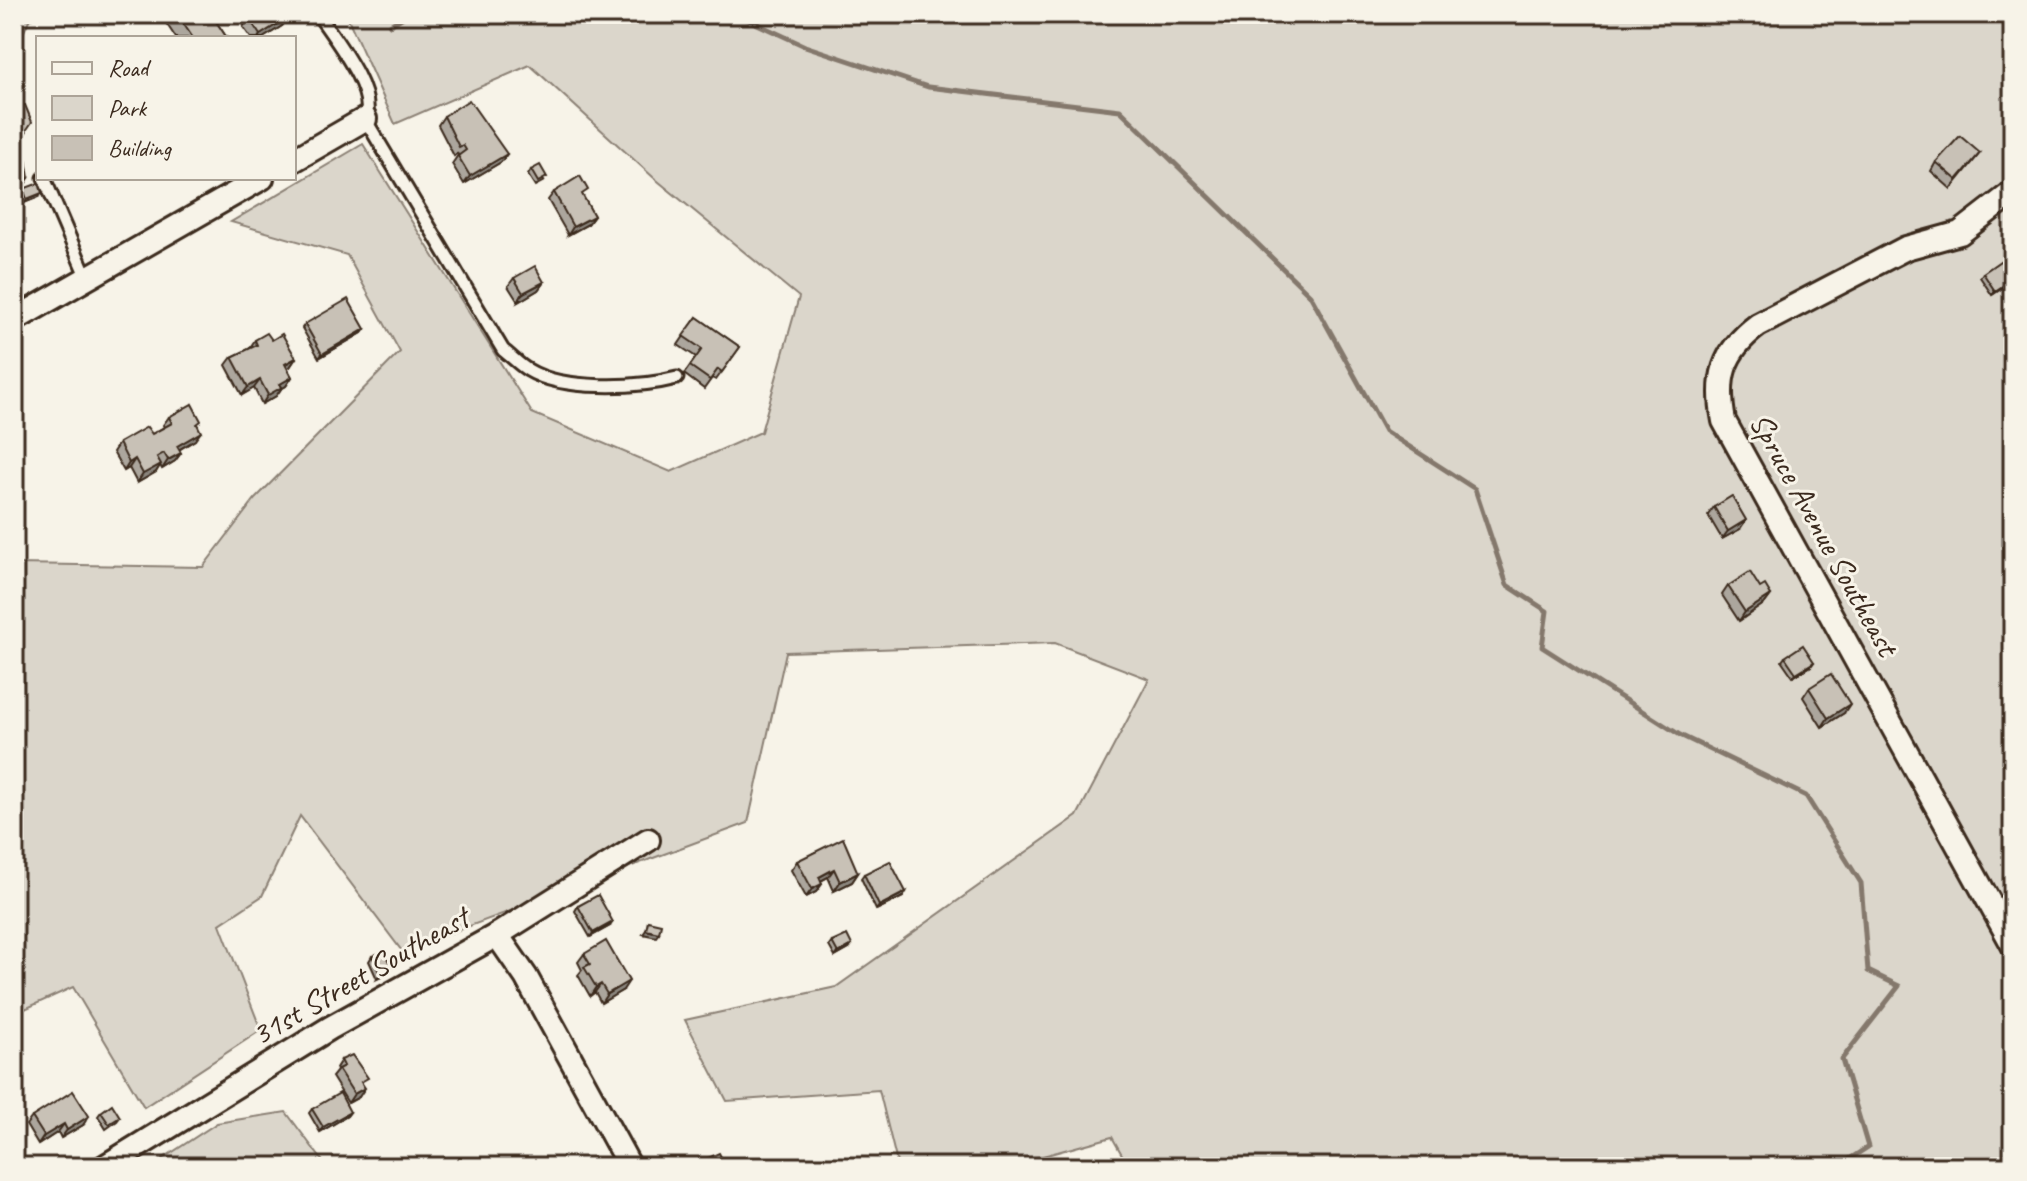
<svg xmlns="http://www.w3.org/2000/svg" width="2027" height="1181" viewBox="0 0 2027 1181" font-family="Caveat,sans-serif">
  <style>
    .green { fill: #dbd6cb; stroke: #8b8074; stroke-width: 2 }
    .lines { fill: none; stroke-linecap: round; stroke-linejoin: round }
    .stream { stroke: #84786c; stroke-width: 5 }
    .service-casing { stroke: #3b2a1e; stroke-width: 17 }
    .minor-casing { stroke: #3b2a1e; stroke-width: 28 }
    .service { stroke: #f7f3e8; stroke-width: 11 }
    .minor { stroke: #f7f3e8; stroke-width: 22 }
    .wall { fill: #aca69d; stroke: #3b2a1e; stroke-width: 2 }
    .shaded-wall { fill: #8c877f; stroke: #3b2a1e; stroke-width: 2 }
    .building { fill: #c8c1b6; stroke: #3b2a1e; stroke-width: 2 }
    .labels { text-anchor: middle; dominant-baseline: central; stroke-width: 6; stroke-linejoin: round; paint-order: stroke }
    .street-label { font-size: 32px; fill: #3b2a1e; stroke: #f7f3e8 }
  </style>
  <rect width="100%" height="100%" fill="#f7f3e8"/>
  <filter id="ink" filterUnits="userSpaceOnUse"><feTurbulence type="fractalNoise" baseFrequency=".0125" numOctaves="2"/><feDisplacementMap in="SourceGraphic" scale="16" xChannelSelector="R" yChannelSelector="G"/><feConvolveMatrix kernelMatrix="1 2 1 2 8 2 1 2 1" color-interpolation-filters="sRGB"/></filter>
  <g filter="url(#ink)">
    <g class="green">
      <polygon points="14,14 42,14 29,20 14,54"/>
      <polygon points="346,14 2013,14 2013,1167 1129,1167 1112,1137 1003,1167 898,1167 879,1090 727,1101 685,1020 836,987 1077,816 1149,679 1055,643 786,652 748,823 402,951 300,816 262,896 220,924 261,1030 144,1107 73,987 14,1014 14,569 16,564 203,567 255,499 400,352 347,255 231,222 363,144 532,413 671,472 761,432 799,297 653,177 530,65 395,124"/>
      <polygon points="286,1112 327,1167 150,1167 217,1123"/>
    </g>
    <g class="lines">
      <g class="stream">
        <polyline points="736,14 805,46 928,87 1120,110 1310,295 1385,431 1475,489 1507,585 1547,611 1542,647 1680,735 1806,796 1861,883 1868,971 1899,986 1842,1059 1868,1147 1837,1167"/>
        <polyline points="390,25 408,14"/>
      </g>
      <defs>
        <g id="service">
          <path d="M318,14C333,37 378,92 365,119L503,350C511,356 519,365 528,370C562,391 638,388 677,378"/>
          <polyline points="44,178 87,278"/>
        </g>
        <g id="minor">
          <polyline points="294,160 365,119"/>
          <path d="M2013,192L1960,233L1906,248L1758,325C1722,352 1716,379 1724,421L2013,945"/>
          <polyline points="14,320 262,178"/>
          <polyline points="497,935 526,977 630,1167"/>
          <polyline points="104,1167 330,1028 497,935 648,840"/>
        </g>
      </defs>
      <use href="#service" class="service-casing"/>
      <use href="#minor" class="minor-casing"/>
      <use href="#service" class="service"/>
      <use href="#minor" class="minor"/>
    </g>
    <g class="wall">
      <polygon points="160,14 211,14 227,38 176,38"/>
      <polygon points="249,18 282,26 263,38 251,38 243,27"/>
      <polygon points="444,116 507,154 501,162 464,184 452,164 458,155 457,153 454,156 438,125"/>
      <polygon points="1980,153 1951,189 1931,171 1936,162"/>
      <polygon points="531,170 544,181 535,186 528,175"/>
      <polygon points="23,189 39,197 24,203 20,193"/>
      <polygon points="554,192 583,197 594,216 588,224 568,235 548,200"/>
      <polygon points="1983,273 2013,274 2013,281 1992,295 1980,277"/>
      <polygon points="514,278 544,282 538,290 518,302 508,286"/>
      <polygon points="697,317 740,347 716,380 712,378 704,389 684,374 696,357 678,345"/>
      <polygon points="305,324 365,329 362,333 319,358 302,328"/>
      <polygon points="255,340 272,340 296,358 290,367 287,368 292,377 286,386 281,389 276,396 262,404 254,388 242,395 226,365 232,357 249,349"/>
      <polygon points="169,417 198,426 195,440 179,450 181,453 175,461 162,469 160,465 156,472 137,483 129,468 124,471 113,452 119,443 152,434 164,427 163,425"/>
      <polygon points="1714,507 1740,529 1722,539 1708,515"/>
      <polygon points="1728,586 1760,588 1771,595 1765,603 1739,621 1722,595"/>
      <polygon points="1785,657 1814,662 1811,666 1793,677 1782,661"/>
      <polygon points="1809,688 1844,713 1822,727 1803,697"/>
      <polygon points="797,861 858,873 852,882 834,891 828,877 821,881 822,884 816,892 806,897 791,870"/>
      <polygon points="864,874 906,892 903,897 876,910 861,878"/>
      <polygon points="578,906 610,926 590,937 575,911"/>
      <polygon points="832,942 849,949 835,957 829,946"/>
      <polygon points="584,954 623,990 601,1003 595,992 590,996 578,975 582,970 578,962"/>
      <polygon points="372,956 392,968 389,973 377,979 369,961"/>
      <polygon points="341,1060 363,1085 359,1097 348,1103 332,1077 337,1071 336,1068"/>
      <polygon points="312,1109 350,1112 347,1116 320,1132 309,1113"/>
      <polygon points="101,1112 120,1117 117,1121 106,1129 98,1116"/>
      <polygon points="32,1117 83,1125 61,1138 58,1132 38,1145 26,1125"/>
    </g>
    <g class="shaded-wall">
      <polygon points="287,18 282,26 263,38 258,38 260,35"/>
      <polygon points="27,131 15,146 14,146 14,137"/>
      <polygon points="507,154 501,162 464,184 470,176"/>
      <polygon points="29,178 26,183 14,185 14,181"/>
      <polygon points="42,193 39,197 24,203 27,199"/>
      <polygon points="594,216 588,224 568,235 573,227"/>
      <polygon points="2013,279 2013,281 1992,295 1995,291"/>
      <polygon points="544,282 538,290 518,302 523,293"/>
      <polygon points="365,329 362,333 319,358 322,354"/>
      <polygon points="296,358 290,367 279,373 285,364"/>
      <polygon points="292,377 286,386 281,389 276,396 262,404 268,395 280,384"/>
      <polygon points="260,380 254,388 242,395 248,387"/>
      <polygon points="201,432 195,440 171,454 177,446"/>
      <polygon points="181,453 175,461 162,469 168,460"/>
      <polygon points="135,459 129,468 124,471 129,463"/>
      <polygon points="161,464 156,472 137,483 143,474"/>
      <polygon points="1746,520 1740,529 1722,539 1728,531"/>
      <polygon points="1771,595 1765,603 1739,621 1745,612"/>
      <polygon points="1814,662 1811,666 1793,677 1796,673"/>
      <polygon points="1850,704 1844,713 1822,727 1828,718"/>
      <polygon points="834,869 828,877 813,885 819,877"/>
      <polygon points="858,873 852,882 834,891 840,882"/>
      <polygon points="822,884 816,892 806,897 812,889"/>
      <polygon points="906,892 903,897 876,910 879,906"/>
      <polygon points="613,922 610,926 590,937 593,933"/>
      <polygon points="646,930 659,933 656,937 643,934"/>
      <polygon points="852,945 849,949 835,957 838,953"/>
      <polygon points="392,968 389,973 377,979 380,974"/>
      <polygon points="629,981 623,990 601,1003 607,994"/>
      <polygon points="601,984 595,992 590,996 596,987"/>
      <polygon points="365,1088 359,1097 348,1103 354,1094"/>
      <polygon points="350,1112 347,1116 320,1132 323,1127"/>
      <polygon points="89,1116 83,1125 61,1138 67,1130"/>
      <polygon points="64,1124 58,1132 38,1145 44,1136"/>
    </g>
    <g class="building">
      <polygon points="177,14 211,14 227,38 193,38"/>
      <polygon points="256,14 285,14 287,18 260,35 249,18"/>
      <polygon points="469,100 507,154 470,176 458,156 466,150 463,145 459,147 444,116"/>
      <polygon points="14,104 25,105 32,122 21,138 14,137"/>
      <polygon points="1960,136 1980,153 1957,180 1936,162"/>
      <polygon points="26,159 29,178 14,181 14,161"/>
      <polygon points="540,165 547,177 538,182 531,170"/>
      <polygon points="580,176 588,190 582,194 594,216 573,227 554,192"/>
      <polygon points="39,183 42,193 27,199 23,189"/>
      <polygon points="2003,259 2013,274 2013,279 1995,291 1983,273"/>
      <polygon points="535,266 544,282 523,293 514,278"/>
      <polygon points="348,299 365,329 322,354 305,324"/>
      <polygon points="697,317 740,347 722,372 718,369 710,380 690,366 702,349 683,336"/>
      <polygon points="267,333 272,340 282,334 296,358 285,364 292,377 280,384 282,387 268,395 260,380 248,387 232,357 257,345 255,340"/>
      <polygon points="192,404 201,421 197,424 201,432 177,446 181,453 168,460 164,453 157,457 161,464 143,474 135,459 129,463 119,443 147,427 152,434 172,423 169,417"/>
      <polygon points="1732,496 1746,520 1728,531 1714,507"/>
      <polygon points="1750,572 1760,588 1765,585 1771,595 1745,612 1728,586"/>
      <polygon points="1803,645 1814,662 1796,673 1785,657"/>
      <polygon points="1831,674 1850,704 1828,718 1809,688"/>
      <polygon points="843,838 858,873 840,882 834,869 819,877 822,884 812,889 797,861"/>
      <polygon points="890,861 906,892 879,906 864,874"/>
      <polygon points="598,895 613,922 593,933 578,906"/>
      <polygon points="648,921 661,924 659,933 646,930"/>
      <polygon points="847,935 852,945 838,953 832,942"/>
      <polygon points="606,941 629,981 607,994 601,984 596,987 584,967 590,964 584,954"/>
      <polygon points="384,951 392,968 380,974 372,956"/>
      <polygon points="352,1055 368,1078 361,1082 365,1088 354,1094 338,1069 344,1066 341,1060"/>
      <polygon points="73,1091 89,1116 67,1130 64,1124 44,1136 32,1117"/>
      <polygon points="340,1093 350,1112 323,1127 312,1109"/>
      <polygon points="112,1104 120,1117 109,1124 101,1112"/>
      <polygon points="719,1153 726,1167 696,1167 695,1164"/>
    </g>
  </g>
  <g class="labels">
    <g class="street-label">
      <text transform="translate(1824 534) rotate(61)">Spruce Avenue Southeast</text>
      <text transform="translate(360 976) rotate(-30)">31st Street Southeast</text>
    </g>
  </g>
  <rect width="2027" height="1181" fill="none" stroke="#f7f3e8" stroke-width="48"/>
  <rect x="24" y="24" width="1979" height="1133" fill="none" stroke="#3b2a1e" stroke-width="3" filter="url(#ink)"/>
  <rect x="36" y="36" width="260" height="144" fill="#f7f3e8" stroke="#aca397" stroke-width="2"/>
  <rect x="52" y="62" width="40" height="12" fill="#f7f3e8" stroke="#aca397" stroke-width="2"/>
  <text x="108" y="76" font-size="24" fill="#3b2a1e">Road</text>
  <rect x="52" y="96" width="40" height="24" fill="#dbd6cb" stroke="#aca397" stroke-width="2"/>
  <text x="108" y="116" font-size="24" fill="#3b2a1e">Park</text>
  <rect x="52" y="136" width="40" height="24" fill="#c8c1b6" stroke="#aca397" stroke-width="2"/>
  <text x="108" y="156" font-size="24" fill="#3b2a1e">Building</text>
</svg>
